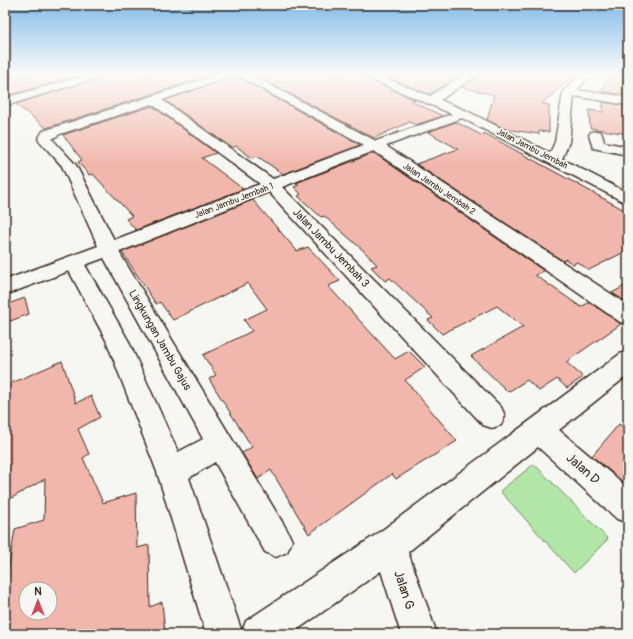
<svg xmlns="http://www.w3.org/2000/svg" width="633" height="639" viewBox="0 0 633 639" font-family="Pangolin,sans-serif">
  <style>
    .green { fill: #b1e6a8; stroke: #768863 }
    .building { fill: #f2b7ac; stroke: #3b2a1e; fill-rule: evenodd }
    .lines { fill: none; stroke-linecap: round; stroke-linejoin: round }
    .street-casing { stroke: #3b2a1e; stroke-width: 3 }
    .street { fill: #f6f6f2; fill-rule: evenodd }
    .labels { text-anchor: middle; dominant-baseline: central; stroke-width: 3.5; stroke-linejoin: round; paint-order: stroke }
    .far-street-label { font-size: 9px; fill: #3b2a1e; stroke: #f6f6f2 }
    .street-label { font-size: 11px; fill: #3b2a1e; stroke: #f6f6f2 }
    .near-street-label { font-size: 13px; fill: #3b2a1e; stroke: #f6f6f2 }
  </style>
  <rect width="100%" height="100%" fill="#f6f6f2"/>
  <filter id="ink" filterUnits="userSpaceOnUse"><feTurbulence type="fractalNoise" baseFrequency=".025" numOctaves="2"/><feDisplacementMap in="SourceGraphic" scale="8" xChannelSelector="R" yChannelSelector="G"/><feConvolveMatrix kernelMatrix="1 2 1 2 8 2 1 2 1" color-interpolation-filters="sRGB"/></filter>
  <g filter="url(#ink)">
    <polygon class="green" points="534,464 608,539 574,573 500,491"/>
    <g class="building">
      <polygon points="5,75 81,75 6,96"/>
      <polygon points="107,75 212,75 46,128 16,104"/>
      <polygon points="255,75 361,75 415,100 411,101 443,116 415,125 410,122 374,138"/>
      <polygon points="382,75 460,75 429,94"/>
      <polygon points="478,75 574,75 542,104 549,105 549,132 539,131 539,134 505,129 487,120 494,95 462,87"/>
      <polygon points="611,75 628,75 628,95 603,92 603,86"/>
      <polygon points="236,76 360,145 283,174 257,156 252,158 236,146 232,148 165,100"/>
      <polygon points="603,102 628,106 628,134 590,128 589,110 603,112"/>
      <polygon points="152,106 216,153 202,158 243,189 136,230 126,219 132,216 93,174 89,175 78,162 82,160 63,135"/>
      <polygon points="456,122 483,136 484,133 628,212 628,250 589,270 577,262 573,264 565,259 563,261 416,164 458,149 428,132"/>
      <polygon points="374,153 544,271 535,275 581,307 588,303 592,304 621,324 566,362 583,377 567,388 557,379 539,391 527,380 508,392 471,356 523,327 497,306 442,334 428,320 433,318 390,278 385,281 371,267 377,265 364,251 324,216 321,217 298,196 301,194 294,187 299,185 296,183"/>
      <polygon points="253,200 297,251 308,247 340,281 328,286 395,359 409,351 425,367 405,380 457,441 396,479 392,474 309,534 271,470 258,479 242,453 252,447 209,379 216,375 203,355 252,331 244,320 267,309 248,283 173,320 160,302 156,304 122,252"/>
      <polygon points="628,284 628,303 612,293"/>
      <polygon points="25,298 29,314 5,323 5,305"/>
      <path d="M62,361L76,403L91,396L100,417L78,429L89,454L83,458L103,503L136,493L137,548L149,545L150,607L162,602L165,634H5V590L15,529L44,520L45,479L8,500L5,487V386ZM26,589H50V613H26Z"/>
      <polygon points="619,424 628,430 628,486 592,456"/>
    </g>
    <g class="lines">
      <defs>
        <g id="street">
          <polygon points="88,75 106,75 5,106 5,98"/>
          <path d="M218,75H235L162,100L273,179L364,145L237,75H251L376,141L452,114L362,75H377L430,96L464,75H477L440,100L467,111L550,153L555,142L563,92L579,75H590L577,90L628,97V105L574,96L569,142L562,159L628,193V204L462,118L386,146L628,305V324L620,322L374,151L282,187L501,407L505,416L501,425L492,428L483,425L269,192L119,252L287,530L292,541L287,552L276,557L265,552L215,462L189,478L242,632L246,621L377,534L620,354L628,351V375L559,430L628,488V523L617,519L538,447L408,552L437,634H401L381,571L291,634H206L157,472L106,340L69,271L5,295V280L98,246L62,166L38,139L43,131ZM152,104L260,184L114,240L76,165L52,139L60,134ZM104,258L203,439L178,452L128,340L85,265Z"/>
          <polygon points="596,131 601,132 604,142 628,147 628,155 593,148 589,135 591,132"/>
        </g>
      </defs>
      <use href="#street" class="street-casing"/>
      <use href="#street" class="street"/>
    </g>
  </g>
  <linearGradient id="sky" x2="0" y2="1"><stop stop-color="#83bbe9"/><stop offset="0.45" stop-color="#fbfbf9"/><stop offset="1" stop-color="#fbfbf9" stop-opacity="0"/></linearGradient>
  <rect width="633" height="165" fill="url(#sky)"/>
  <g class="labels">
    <g class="far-street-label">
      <text transform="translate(532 149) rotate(27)">Jalan Jambu Jembah</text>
      <text transform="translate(439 189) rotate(34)">Jalan Jambu Jembah 2</text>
      <text transform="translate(234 201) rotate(-21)">Jalan Jambu Jembah 1</text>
    </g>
    <g class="street-label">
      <text transform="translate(331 248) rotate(46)">Jalan Jambu Jembah 3</text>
      <text transform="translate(160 340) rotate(60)">Lingkungan Jambu Gajus</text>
    </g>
    <g class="near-street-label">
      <text transform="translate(583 469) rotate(41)">Jalan D</text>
      <text transform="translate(404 590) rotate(72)">Jalan G</text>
    </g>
  </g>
  <rect width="633" height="639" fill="none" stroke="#f6f6f2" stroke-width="20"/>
  <rect x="10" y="10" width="613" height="619" fill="none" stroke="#3b2a1e" stroke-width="1.5" filter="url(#ink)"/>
  <g transform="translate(38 601)"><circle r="19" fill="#f6f6f2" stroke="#aba49d"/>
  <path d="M0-3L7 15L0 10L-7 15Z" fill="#d1495b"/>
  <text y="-6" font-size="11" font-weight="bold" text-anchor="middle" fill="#3b2a1e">N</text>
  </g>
</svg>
